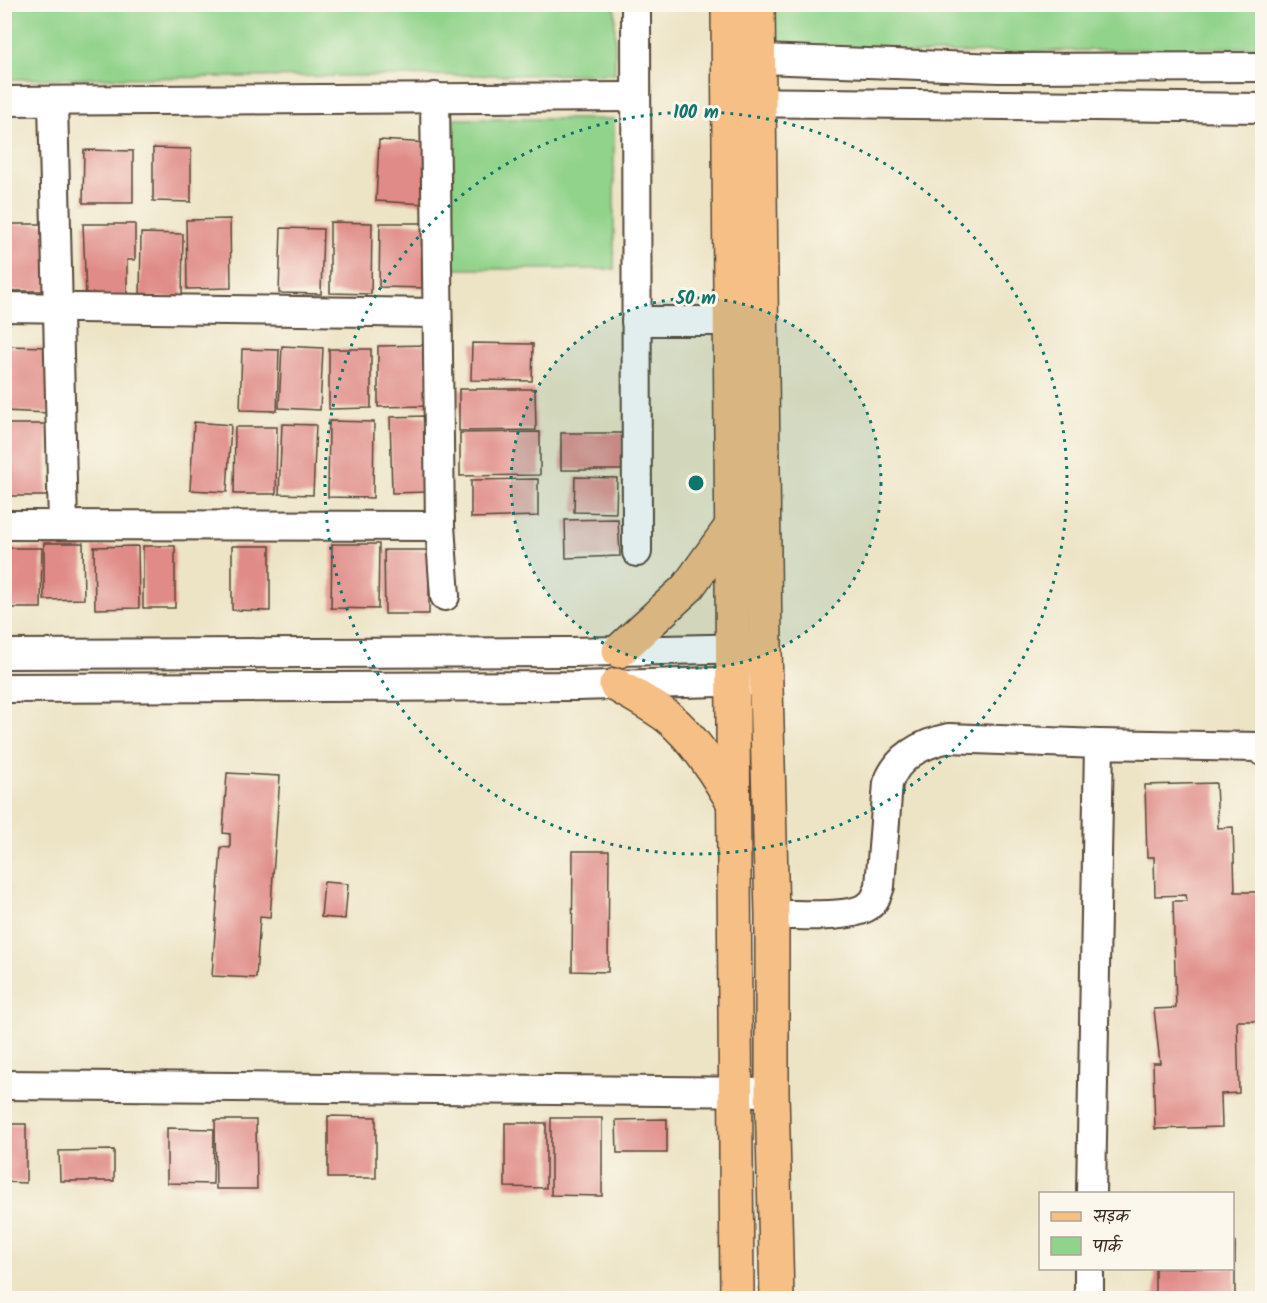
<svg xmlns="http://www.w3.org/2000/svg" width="1267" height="1303" viewBox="0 0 1267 1303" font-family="Kalam,'Playpen Sans Deva',sans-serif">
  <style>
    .green { fill: #92d38b; stroke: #667e54; stroke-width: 1.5 }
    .building { fill: #e08b87 }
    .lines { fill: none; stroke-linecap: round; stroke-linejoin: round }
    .minor-casing { stroke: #564637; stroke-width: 32 }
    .major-casing { stroke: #564637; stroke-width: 36 }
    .minor { stroke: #fff; stroke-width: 28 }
    .major { stroke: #f5bf86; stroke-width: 33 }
    .ring { fill: none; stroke: #0f766e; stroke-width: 3; stroke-dasharray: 3 6 }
    .centre { fill: #0f766e; stroke: #fbf7ec; stroke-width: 3 }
    .ring-label { font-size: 18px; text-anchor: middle; font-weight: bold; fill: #0f766e; stroke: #fbf7ec; stroke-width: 6; stroke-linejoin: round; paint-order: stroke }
  </style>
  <rect width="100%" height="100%" fill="#fbf7ec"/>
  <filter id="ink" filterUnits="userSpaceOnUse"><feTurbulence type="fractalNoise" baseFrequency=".0167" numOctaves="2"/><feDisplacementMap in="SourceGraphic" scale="12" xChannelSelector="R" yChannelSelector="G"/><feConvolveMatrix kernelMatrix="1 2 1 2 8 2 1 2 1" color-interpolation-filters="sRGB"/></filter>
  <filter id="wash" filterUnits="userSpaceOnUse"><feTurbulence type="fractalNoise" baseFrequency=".008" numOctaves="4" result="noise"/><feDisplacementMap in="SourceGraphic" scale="24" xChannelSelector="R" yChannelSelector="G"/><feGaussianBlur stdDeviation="1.35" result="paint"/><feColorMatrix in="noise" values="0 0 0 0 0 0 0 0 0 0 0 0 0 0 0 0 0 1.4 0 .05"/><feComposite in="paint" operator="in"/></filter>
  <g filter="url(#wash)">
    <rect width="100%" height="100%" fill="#ede4c6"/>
    <g class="green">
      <polygon points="4,5 615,5 615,74 5,79"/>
      <polygon points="730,5 1262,5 1262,47 728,57"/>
      <polygon points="453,119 614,119 614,269 452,269"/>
    </g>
    <g id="blocks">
      <g class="building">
        <polygon points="379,140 429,143 426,204 376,201"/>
        <polygon points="153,148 191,149 191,202 153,201"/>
        <polygon points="84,150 133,151 133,203 83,203"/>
        <polygon points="230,219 231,288 187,289 186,220"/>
        <polygon points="330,222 372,223 371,294 330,293"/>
        <polygon points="380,223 430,223 429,288 379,287"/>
        <rect x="8" y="224" width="43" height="67"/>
        <polygon points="83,224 135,224 135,260 127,260 127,296 86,296"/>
        <polygon points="281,228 323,229 321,294 279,293"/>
        <polygon points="141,233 183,234 182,298 140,298"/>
        <polygon points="472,343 533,344 532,381 471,380"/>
        <polygon points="427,345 428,406 378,407 378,346"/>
        <polygon points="4,346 50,347 49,413 4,411"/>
        <polygon points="282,346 323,348 320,410 279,408"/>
        <polygon points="242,349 279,350 277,411 240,410"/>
        <polygon points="329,349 371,349 371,408 329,409"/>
        <polygon points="459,389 535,389 536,430 459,431"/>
        <polygon points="426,416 428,492 392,493 390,417"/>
        <polygon points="329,421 374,422 373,498 328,497"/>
        <polygon points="194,422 231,425 227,492 190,490"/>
        <polygon points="4,424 48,424 47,496 4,496"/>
        <polygon points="282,424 316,425 313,495 279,494"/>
        <polygon points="235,427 277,427 276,494 234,494"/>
        <polygon points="540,432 540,475 460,476 460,433"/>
        <rect x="561" y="433" width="62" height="37"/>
        <polygon points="575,477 617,478 616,513 574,512"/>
        <polygon points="538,479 538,516 471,518 471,480"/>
        <polygon points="618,519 620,556 566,558 565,520"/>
        <polygon points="44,543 83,543 84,599 44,600"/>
        <polygon points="332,544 379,544 378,609 331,608"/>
        <polygon points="138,546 139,608 95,609 94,547"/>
        <rect x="143" y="546" width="32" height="62"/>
        <polygon points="232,546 270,546 270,611 232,610"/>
        <polygon points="4,548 42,548 41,608 4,608"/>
        <polygon points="384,550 429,550 429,614 385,614"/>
        <polygon points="227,773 280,776 270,918 260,917 256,978 212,976 221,847 230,848 230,834 223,833"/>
        <polygon points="1216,783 1218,828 1233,827 1235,892 1262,892 1262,1021 1237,1021 1239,1093 1221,1094 1222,1127 1155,1129 1153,1063 1160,1063 1154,1009 1176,1008 1173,901 1187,901 1186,895 1155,896 1154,857 1147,857 1145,785"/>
        <polygon points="573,851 609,851 608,972 572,971"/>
        <polygon points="324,882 348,884 345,919 321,917"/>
        <polygon points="328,1116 376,1117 376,1178 328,1178"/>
        <polygon points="551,1118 602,1118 602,1196 551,1195"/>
        <polygon points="667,1119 667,1153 617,1153 616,1120"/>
        <polygon points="215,1120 256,1120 257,1189 216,1189"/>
        <polygon points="505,1123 546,1123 546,1188 505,1187"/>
        <polygon points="4,1124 26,1124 26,1183 4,1182"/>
        <polygon points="167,1128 214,1129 213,1184 167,1183"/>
        <polygon points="114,1150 114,1181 60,1181 59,1151"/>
        <polygon points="1235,1241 1235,1298 1150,1298 1150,1294 1155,1294 1155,1268 1232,1268 1232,1242"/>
      </g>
    </g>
  </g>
  <g filter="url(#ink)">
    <use href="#blocks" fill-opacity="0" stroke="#564637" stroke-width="1.5"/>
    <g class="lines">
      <defs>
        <g id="minor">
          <polyline points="636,4 637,552"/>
          <polyline points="736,58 999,68 1262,67"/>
          <polyline points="435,97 440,526 445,596"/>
          <polyline points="4,101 636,97"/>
          <polyline points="53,102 63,525"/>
          <polyline points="737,102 1262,108"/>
          <polyline points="4,307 437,313"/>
          <polyline points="636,321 730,321"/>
          <polyline points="4,525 440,526"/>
          <polyline points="4,654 571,652 755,648"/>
          <polyline points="4,688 577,686 755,681"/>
          <path d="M772,915C796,914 845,919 865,908C875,903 877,895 880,886L888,783C898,756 921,744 949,738L1099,744"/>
          <polyline points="4,1085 772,1092"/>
          <polyline points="1091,1194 1099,744 1258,747 1262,751"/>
          <polyline points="1089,1298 1089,1268"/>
        </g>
        <g id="major">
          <polyline points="728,4 737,1298"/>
          <polyline points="758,4 765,648 772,915 772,1092 777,1298"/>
          <polyline points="619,651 687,588 731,527"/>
          <path d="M616,685C633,695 652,705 668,717C696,740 714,771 733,802"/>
        </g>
      </defs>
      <use href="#minor" class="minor-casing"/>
      <use href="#major" class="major-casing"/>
      <use href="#minor" class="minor"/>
      <use href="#major" class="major"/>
    </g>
  </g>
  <circle cx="696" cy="483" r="185" fill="#0f766e" fill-opacity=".12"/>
  <g class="ring">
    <circle cx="696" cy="483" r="185"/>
    <circle cx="696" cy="483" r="371"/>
  </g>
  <circle cx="696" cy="483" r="9" class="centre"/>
  <g class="ring-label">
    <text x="696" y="118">100 m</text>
    <text x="696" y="304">50 m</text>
  </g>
  <rect width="1267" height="1303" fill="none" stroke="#fbf7ec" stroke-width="24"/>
  <rect x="1039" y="1192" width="195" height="78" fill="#fbf7ec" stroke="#aea59a" stroke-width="1.5"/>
  <rect x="1051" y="1212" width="30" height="9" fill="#f5bf86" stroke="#aea59a" stroke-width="1.5"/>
  <text x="1093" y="1222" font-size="18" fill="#3b2a1e">सड़क</text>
  <rect x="1051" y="1237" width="30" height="18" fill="#92d38b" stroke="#aea59a" stroke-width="1.5"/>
  <text x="1093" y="1252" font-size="18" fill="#3b2a1e">पार्क</text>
</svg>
